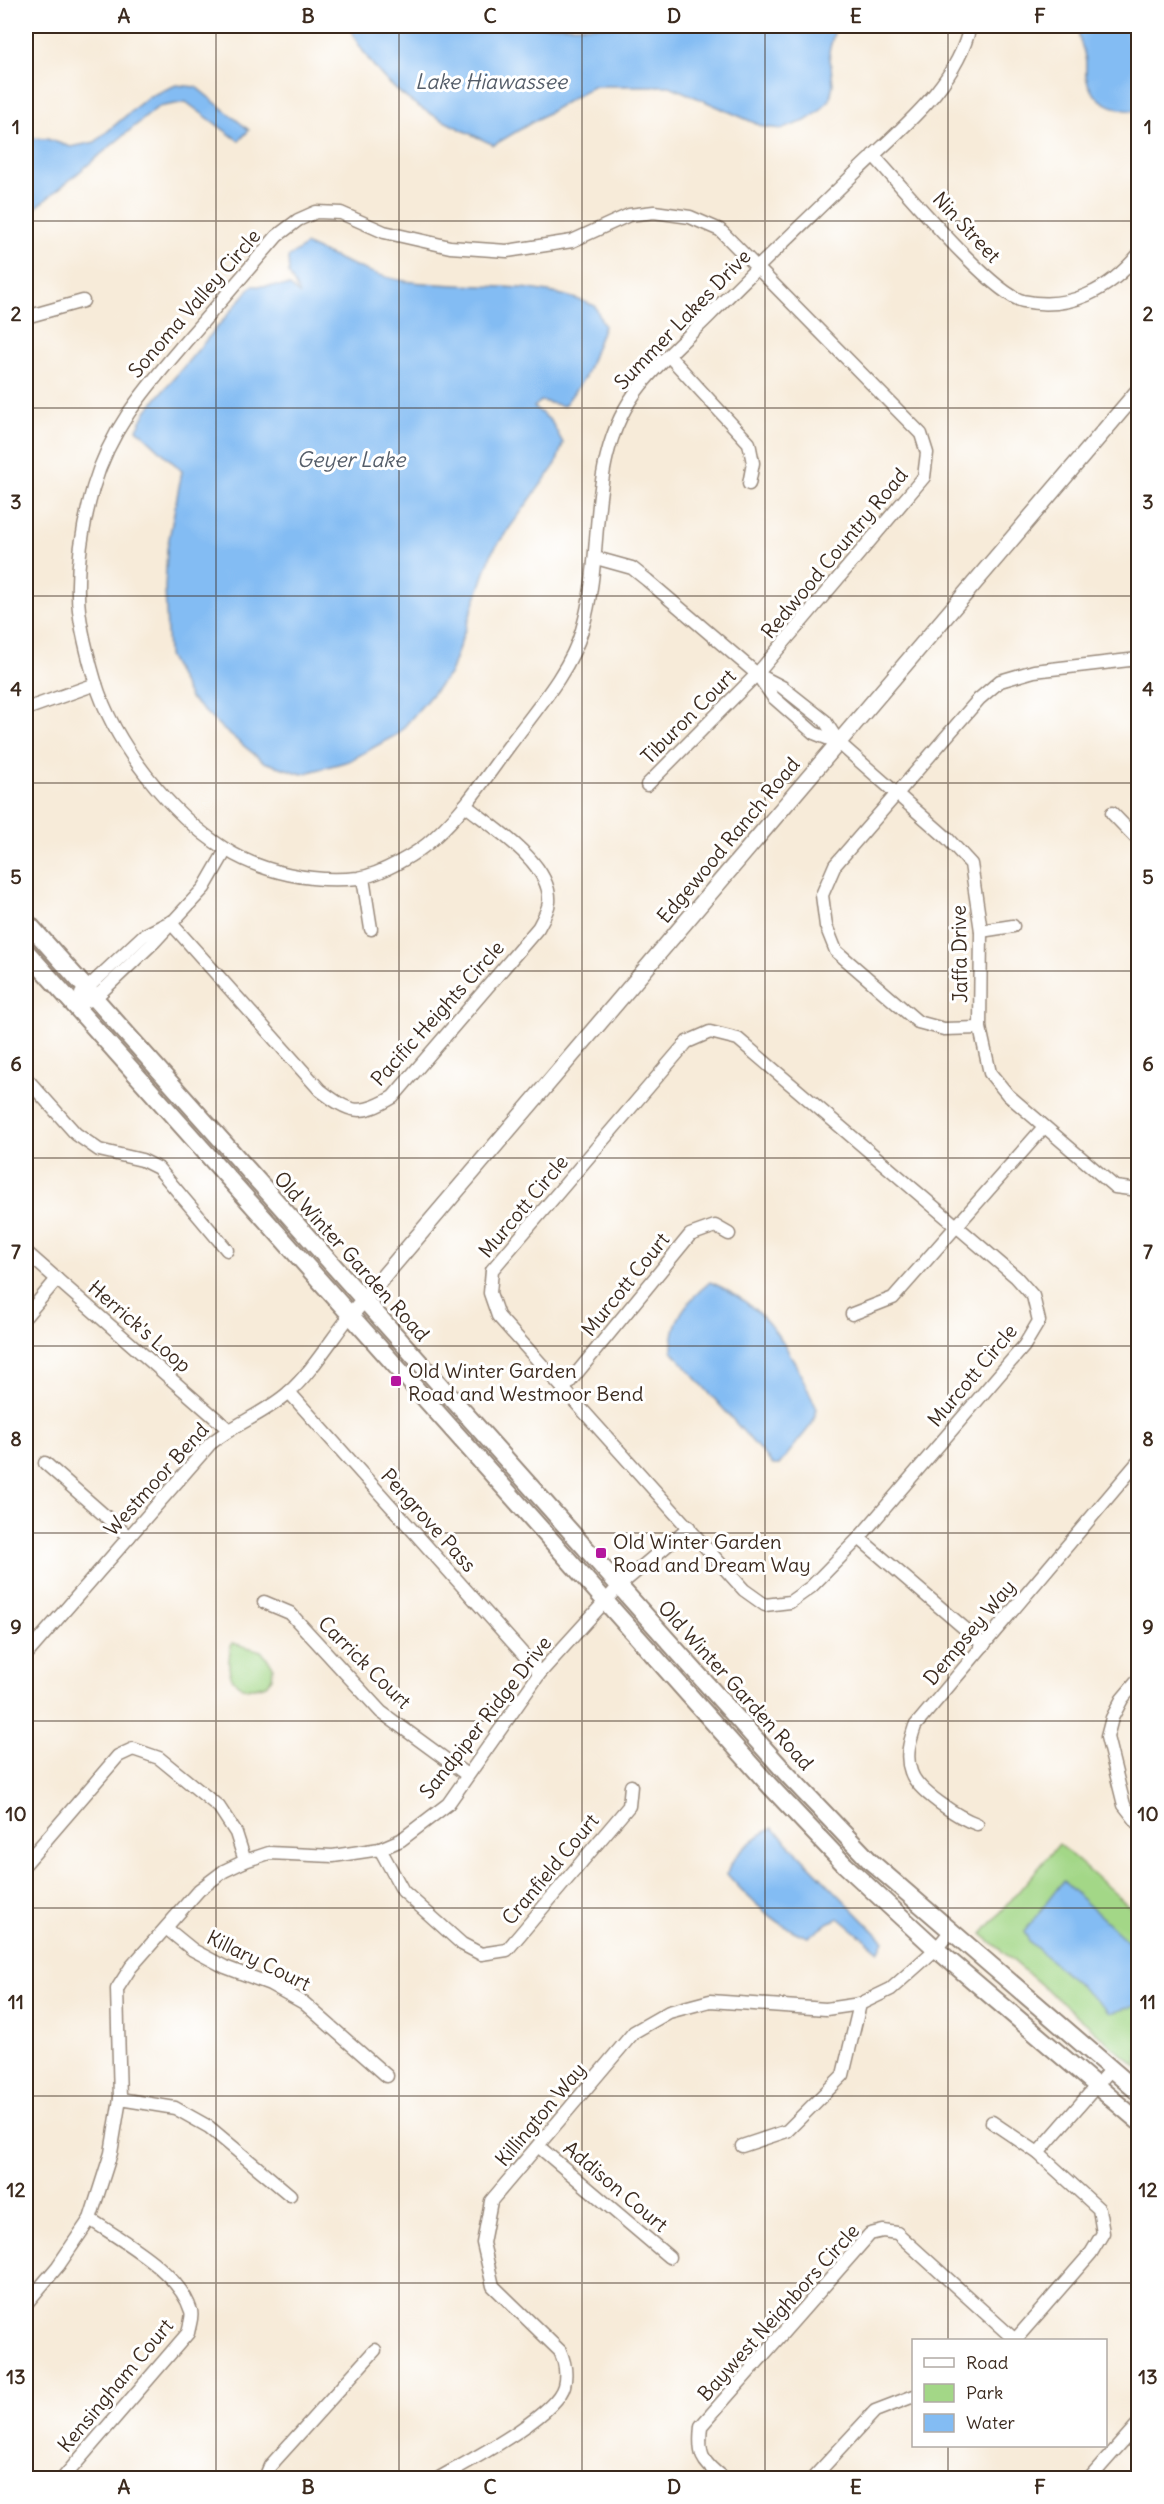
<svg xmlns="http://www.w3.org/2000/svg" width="1164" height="2504" viewBox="0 0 1164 2504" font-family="Delius,sans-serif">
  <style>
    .green { fill: #a3d787; stroke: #6f8052; stroke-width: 1.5 }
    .water { fill: #83bcf3; stroke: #5f7388; stroke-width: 1.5 }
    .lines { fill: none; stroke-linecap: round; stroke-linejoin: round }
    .minor-casing { stroke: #998a7c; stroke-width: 15 }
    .tertiary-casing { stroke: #998a7c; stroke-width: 18 }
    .secondary-casing { stroke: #998a7c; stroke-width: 20 }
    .minor { stroke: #fff; stroke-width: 12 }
    .tertiary { stroke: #fff; stroke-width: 15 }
    .secondary { stroke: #fff; stroke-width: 16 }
    .grid { fill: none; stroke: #3b2a1e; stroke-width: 1.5; stroke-opacity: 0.55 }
    .poi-dot { fill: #b5179e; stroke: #fff; stroke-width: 2 }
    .labels { text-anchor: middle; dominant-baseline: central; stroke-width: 6; stroke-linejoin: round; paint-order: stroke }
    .street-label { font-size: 20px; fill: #3b2a1e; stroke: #fff }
    .poi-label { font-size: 20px; fill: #3b2a1e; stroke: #fff; text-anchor: start }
    .water-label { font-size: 21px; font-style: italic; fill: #545d69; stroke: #fff }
    .neatline { fill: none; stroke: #3b2a1e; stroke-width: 2 }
    .grid-label { font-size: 20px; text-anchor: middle; font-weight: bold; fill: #3b2a1e }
  </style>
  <rect width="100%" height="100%" fill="#fff"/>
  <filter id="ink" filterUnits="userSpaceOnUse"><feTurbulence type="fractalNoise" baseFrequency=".0167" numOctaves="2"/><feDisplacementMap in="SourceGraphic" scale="12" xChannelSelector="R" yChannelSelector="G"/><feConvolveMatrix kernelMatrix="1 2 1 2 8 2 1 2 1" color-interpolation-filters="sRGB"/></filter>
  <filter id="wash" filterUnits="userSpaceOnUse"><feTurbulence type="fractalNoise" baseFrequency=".008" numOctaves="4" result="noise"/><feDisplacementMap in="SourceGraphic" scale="24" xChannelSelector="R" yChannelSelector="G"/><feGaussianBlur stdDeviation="1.35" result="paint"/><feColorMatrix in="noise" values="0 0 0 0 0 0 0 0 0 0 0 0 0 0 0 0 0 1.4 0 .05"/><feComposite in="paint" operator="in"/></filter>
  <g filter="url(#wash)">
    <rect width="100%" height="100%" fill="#f7ebd9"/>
    <g class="green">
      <path d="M232,1643L261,1651L273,1666L272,1678L266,1685C231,1697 224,1672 232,1643Z"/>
      <polygon points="1059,1844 1138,1914 1138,2068 982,1934"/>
    </g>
    <g class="water">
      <path d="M351,26H836L829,51L833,84L830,99L820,111L805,121L782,129L764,127L670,86H593L494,145C443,121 397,103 365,54C358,44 353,37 351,26Z"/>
      <path d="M1079,26H1138V106L1135,111C1113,110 1090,100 1086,76C1085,69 1087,63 1085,57C1083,43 1077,42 1079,26Z"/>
      <polygon points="176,85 196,87 249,130 239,141 186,102 158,107 26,216 26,138 47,139 71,147 95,142 148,97"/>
      <path d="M306,245C336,257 374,277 405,281C468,290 536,279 595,306L604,326L585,377L564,406L541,401L534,407L551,421L563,443L556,464L492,552L450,673L398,734L349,761L302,774L264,762L224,730L190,698L168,655L165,588L167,549L182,471L137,429L147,410L252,286H290L300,295L289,274L288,258Z"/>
      <path d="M710,1282C772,1308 790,1351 817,1409L812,1424L779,1465H773L672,1351C671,1319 687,1301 710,1282Z"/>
      <path d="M773,1828L884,1941L879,1951L839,1918L829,1922L808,1937C777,1927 748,1898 727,1874C731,1856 757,1835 773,1828Z"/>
      <polygon points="1063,1881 1138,1951 1138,2005 1110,2013 1030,1942 1024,1932"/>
    </g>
  </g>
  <g filter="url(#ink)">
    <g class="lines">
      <defs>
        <g id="minor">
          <path d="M873,155C901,185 990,293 1023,301C1070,311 1109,290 1138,255"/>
          <polyline points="26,317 83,301"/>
          <polyline points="669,356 749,443 753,463 749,484"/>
          <polyline points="596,558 632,568 647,580 757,674 773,697 814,733 839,743"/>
          <polyline points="757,674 782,687 825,721 839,743 947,838 971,864 981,931 980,1028 990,1073 1008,1095 1115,1187 1138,1190"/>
          <polyline points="26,709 96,684"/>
          <path d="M647,785L757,674L924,477L927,453L921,434L720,230L690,217L654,212L629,215L572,241L507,251L450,247L384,232L341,213L316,212L298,220L277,236C247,271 217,306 187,340C147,387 111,426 93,488C84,521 77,560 78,595C78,619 88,657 95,681C114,744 170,814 225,849C263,873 314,883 358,878C380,875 419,853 435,837C464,811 486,777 509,746C534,712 571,670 582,630C607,546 583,457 641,385C661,360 687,338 710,315C758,266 808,219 857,171C900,129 957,86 970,26"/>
          <polyline points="1112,813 1138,840"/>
          <polyline points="363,878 371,929"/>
          <path d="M170,922L320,1090C350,1113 360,1117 393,1097L538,928C543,919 548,911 549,902C552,863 492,827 465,805"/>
          <polyline points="981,931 1013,926"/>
          <polyline points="81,994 143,936 166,924"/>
          <polyline points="74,1005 94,999 155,941 204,888 226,850"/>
          <polyline points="980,1028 944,1029 918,1022 836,951 826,926 822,895 835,865 979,699 1000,681 1034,671 1138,659"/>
          <polygon points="710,1032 738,1039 1016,1277 1033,1296 1039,1321 1024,1346 859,1538 811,1587 790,1602 765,1605 744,1590 498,1316 490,1293 492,1270 687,1042"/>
          <polyline points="26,1078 76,1134 99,1150 142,1160 158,1168 227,1250"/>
          <polyline points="26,1252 228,1429"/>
          <polyline points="852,1314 893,1298 1044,1127"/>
          <polyline points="26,1316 57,1279"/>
          <polyline points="563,1390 690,1235 715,1226 729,1234"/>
          <polyline points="289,1392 540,1673"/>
          <polyline points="45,1463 129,1537"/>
          <polyline points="859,1538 984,1645"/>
          <polyline points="264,1602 290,1613 381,1712 467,1775"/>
          <path d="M26,1655L210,1444C234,1424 264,1414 288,1393C310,1374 331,1340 349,1317"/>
          <polyline points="1138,1680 1122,1699 1112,1718 1107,1737 1124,1805 1138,1823"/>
          <path d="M977,1824C959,1818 917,1791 911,1772C905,1756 910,1741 915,1726L1138,1462"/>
          <polyline points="380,1849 403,1891 462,1944 481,1954 507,1950 629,1806 631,1786"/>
          <polyline points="26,1863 118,1756 133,1749 159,1758 219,1807 236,1833 245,1861"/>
          <polyline points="166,1928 193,1950 225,1967 270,1984 304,2003 387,2076"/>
          <polyline points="120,2099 175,2108 209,2127 290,2195"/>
          <polyline points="992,2122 1038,2153 1099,2209 1103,2233 1091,2253 1015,2340"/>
          <polyline points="538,2146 669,2257"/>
          <polyline points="742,2146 787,2131 843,2075 860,2004"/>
          <polyline points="1038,2153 1111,2069"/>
          <polyline points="26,2304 58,2266 90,2219 111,2153 120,2099 117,1989 131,1967 199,1890 224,1871 245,1861 269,1853 333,1856 380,1849 401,1840 448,1804 540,1673 619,1586 689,1527"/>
          <path d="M64,2477L188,2333C189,2326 193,2317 191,2311C179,2271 122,2241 90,2219"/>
          <polyline points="265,2478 270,2466 375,2350"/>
          <path d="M439,2478C467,2462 556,2416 564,2386C567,2374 565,2362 560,2351L493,2286L483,2243L491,2201L634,2032L669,2012L710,2001L826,2009L860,2004L891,1989L936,1949L950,1932"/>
          <path d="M723,2478C701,2461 698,2455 701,2426L870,2234L883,2231L897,2233L1015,2340"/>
          <polyline points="813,2478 875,2411 914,2396"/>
          <polyline points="1090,2478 1138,2424"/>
        </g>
        <polyline id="tertiary" points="349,1317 1138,391"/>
        <g id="secondary">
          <polyline points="26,921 786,1773 870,1861 1138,2092"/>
          <polyline points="26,951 770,1786 845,1865 936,1949 1138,2121"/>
        </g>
      </defs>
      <use href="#minor" class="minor-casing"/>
      <use href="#tertiary" class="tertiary-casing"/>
      <use href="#secondary" class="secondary-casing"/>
      <use href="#minor" class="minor"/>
      <use href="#tertiary" class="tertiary"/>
      <use href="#secondary" class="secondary"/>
    </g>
  </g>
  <path class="grid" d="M216,26V2478M399,26V2478M582,26V2478M765,26V2478M948,26V2340M26,221H1138M26,408H1138M26,596H1138M26,783H1138M26,971H1138M26,1158H1138M26,1346H1138M26,1533H1138M26,1721H1138M26,1908H1138M26,2096H1138M26,2283H1138M948,2446V2478"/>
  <g class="poi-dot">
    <rect x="390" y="1375" width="12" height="12" rx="3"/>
    <rect x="595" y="1547" width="12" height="12" rx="3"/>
  </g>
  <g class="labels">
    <g class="street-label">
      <text transform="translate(967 227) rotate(47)">Nin Street</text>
      <text transform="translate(194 303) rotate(-49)">Sonoma Valley Circle</text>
      <text transform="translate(682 319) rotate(-46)">Summer Lakes Drive</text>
      <text transform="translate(834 553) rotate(-50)">Redwood Country Road</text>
      <text transform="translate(688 716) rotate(-45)">Tiburon Court</text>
      <text transform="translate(728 840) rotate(-50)">Edgewood Ranch Road</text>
      <text transform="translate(959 954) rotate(-91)">Jaffa Drive</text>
      <text transform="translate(437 1013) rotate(-48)">Pacific Heights Circle</text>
      <text transform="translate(523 1206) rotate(-50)">Murcott Circle</text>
      <text transform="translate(352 1256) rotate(48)">Old Winter Garden Road</text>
      <text transform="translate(625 1284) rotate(-51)">Murcott Court</text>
      <text transform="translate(140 1326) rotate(41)">Herrick's Loop</text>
      <text transform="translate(972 1375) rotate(-50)">Murcott Circle</text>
      <text transform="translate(156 1479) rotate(-48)">Westmoor Bend</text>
      <text transform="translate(429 1520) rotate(48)">Pengrove Pass</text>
      <text transform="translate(969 1632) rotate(-50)">Dempsey Way</text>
      <text transform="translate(365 1662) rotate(45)">Carrick Court</text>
      <text transform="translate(736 1685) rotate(48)">Old Winter Garden Road</text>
      <text transform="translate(485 1717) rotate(-52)">Sandpiper Ridge Drive</text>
      <text transform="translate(550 1869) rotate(-50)">Cranfield Court</text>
      <text transform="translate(259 1960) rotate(26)">Killary Court</text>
      <text transform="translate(540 2114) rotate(-50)">Killington Way</text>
      <text transform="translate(616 2186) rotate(40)">Addison Court</text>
      <text transform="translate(778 2312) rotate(-48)">Baywest Neighbors Circle</text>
      <text transform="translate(115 2385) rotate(-50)">Kensingham Court</text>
    </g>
    <g class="poi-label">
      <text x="408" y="1370">Old Winter Garden<tspan x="408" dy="23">Road and Westmoor Bend</tspan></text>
      <text x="613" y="1541">Old Winter Garden<tspan x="613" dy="23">Road and Dream Way</tspan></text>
    </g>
    <g class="water-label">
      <text x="491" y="81">Lake Hiawassee</text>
      <text x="351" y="459">Geyer Lake</text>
    </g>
  </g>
  <rect width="1164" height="2504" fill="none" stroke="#fff" stroke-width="66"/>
  <rect x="912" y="2339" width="195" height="108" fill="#ffffff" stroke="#b1aaa5" stroke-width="1.5"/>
  <rect x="924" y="2358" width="30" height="9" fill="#ffffff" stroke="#b1aaa5" stroke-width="1.5"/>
  <text x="966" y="2369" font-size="18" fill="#3b2a1e">Road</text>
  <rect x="924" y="2384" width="30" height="18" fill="#a3d787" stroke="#b1aaa5" stroke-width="1.5"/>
  <text x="966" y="2399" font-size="18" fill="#3b2a1e">Park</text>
  <rect x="924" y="2414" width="30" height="18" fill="#83bcf3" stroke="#b1aaa5" stroke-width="1.5"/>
  <text x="966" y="2429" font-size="18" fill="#3b2a1e">Water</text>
  <rect x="33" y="33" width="1098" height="2438" class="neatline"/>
  <g class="grid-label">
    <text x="124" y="23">A</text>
    <text x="308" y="23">B</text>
    <text x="490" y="23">C</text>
    <text x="674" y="23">D</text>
    <text x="856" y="23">E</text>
    <text x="1040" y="23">F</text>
    <text x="16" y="134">1</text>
    <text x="1148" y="134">1</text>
    <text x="16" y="321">2</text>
    <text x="1148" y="321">2</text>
    <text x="16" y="509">3</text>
    <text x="1148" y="509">3</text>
    <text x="16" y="696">4</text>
    <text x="1148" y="696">4</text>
    <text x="16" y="884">5</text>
    <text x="1148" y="884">5</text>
    <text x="16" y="1071">6</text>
    <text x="1148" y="1071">6</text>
    <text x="16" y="1259">7</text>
    <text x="1148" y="1259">7</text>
    <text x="16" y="1446">8</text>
    <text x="1148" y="1446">8</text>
    <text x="16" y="1634">9</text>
    <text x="1148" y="1634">9</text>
    <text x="16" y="1821">10</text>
    <text x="1148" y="1821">10</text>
    <text x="16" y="2009">11</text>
    <text x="1148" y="2009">11</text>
    <text x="16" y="2197">12</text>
    <text x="1148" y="2197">12</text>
    <text x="16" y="2384">13</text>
    <text x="1148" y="2384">13</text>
    <text x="124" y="2494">A</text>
    <text x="308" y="2494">B</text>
    <text x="490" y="2494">C</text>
    <text x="674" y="2494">D</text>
    <text x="856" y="2494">E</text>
    <text x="1040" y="2494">F</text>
  </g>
</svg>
